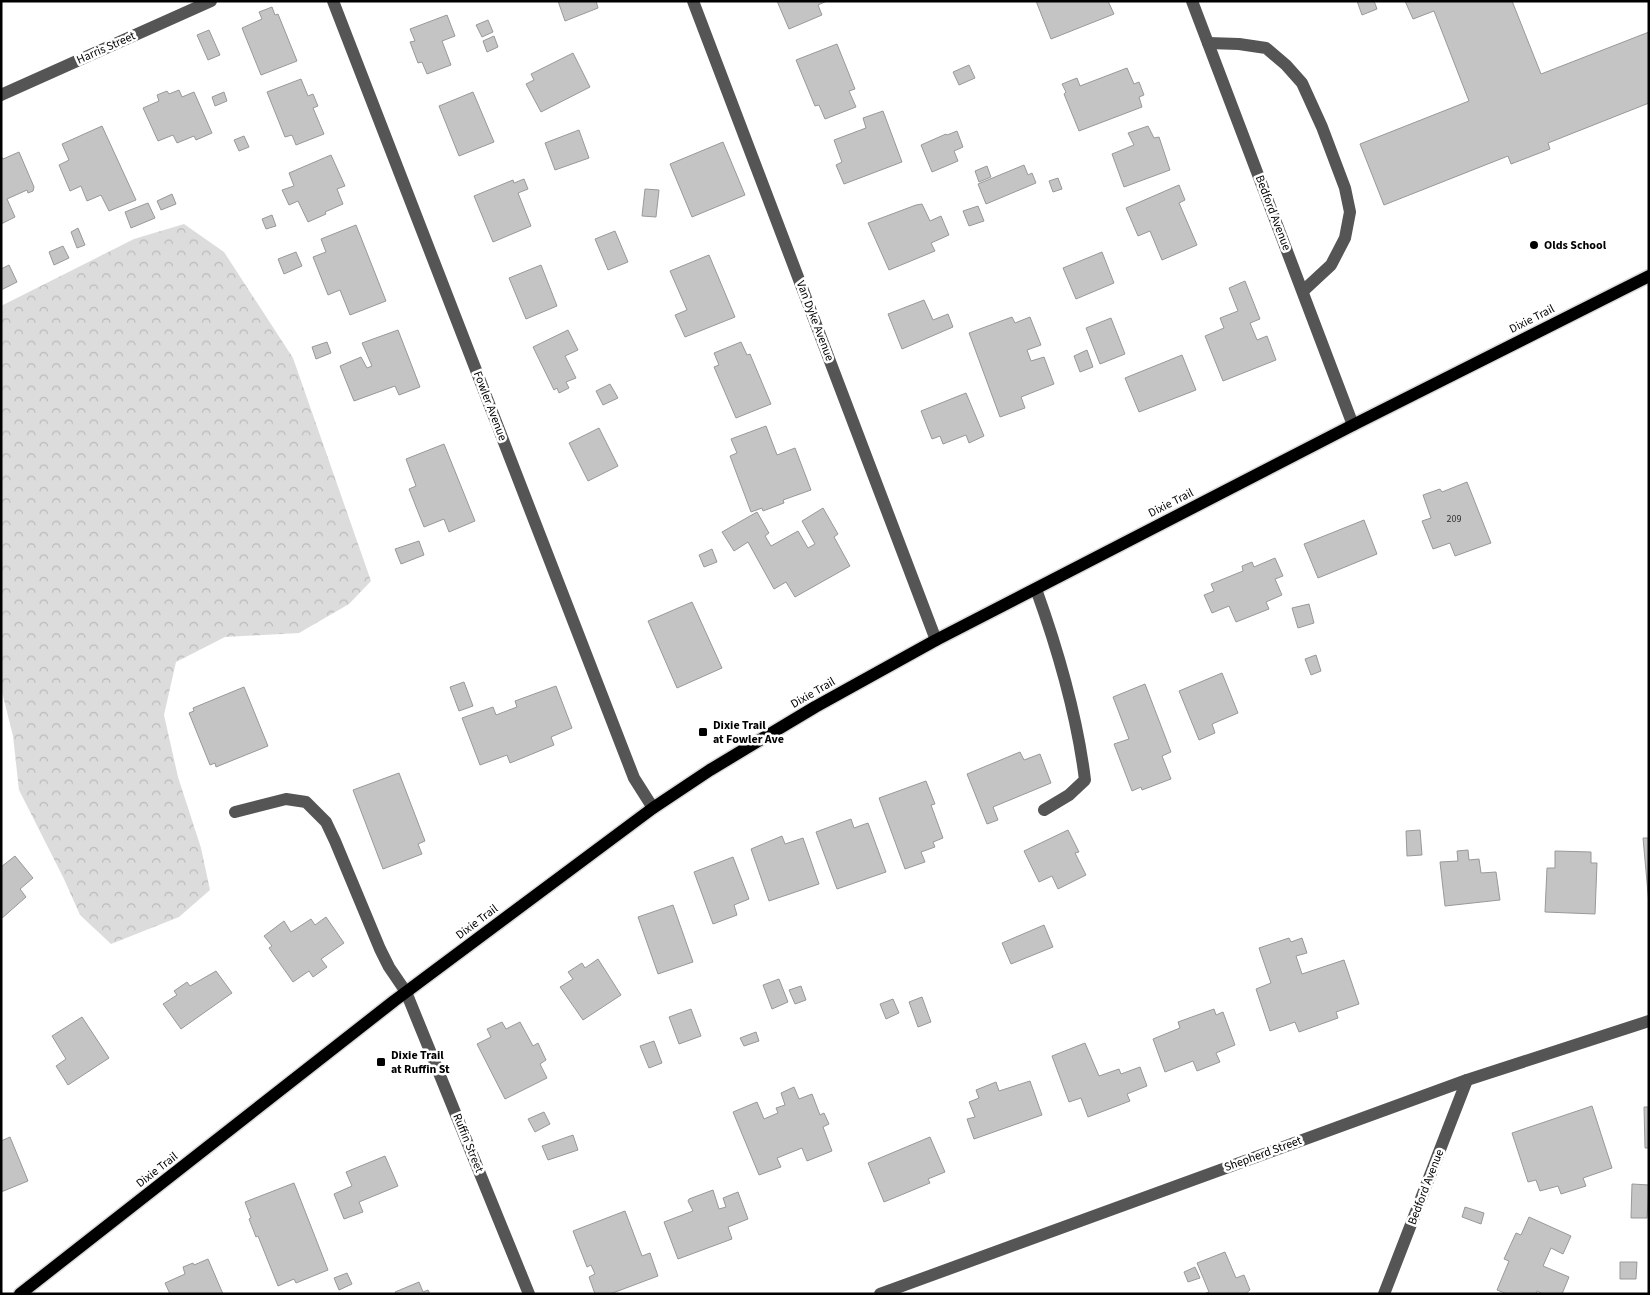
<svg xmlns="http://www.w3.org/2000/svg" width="1650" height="1295" viewBox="0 0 1650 1295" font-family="'Source Sans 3',sans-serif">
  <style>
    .forest { fill: url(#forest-crowns) }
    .building { fill: #c4c4c4; stroke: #999 }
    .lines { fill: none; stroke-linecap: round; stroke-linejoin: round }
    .major-casing { stroke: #dbdbdb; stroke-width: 15 }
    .minor { stroke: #555; stroke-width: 12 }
    .major { stroke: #000; stroke-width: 12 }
    .poi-dot { fill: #000; stroke: #fff; stroke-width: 2 }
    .labels { text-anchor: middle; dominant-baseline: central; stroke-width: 5; stroke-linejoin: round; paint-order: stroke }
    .number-label { font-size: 10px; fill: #313131 }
    .street-label { font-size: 12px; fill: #000; stroke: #fff }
    .poi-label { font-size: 12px; font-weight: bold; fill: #000; stroke: #fff; text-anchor: start }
  </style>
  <defs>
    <pattern id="forest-crowns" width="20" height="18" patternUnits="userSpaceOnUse" patternTransform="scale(1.25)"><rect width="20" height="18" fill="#dcdcdc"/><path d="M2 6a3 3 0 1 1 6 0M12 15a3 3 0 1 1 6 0" fill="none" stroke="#bbb"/></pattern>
  </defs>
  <rect width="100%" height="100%" fill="#fff"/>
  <polygon class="forest" points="184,224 224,252 293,358 371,581 349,604 299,633 225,637 176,662 164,715 178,777 201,848 210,890 179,917 111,944 80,915 64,879 19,790 13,736 1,688 1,306 134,239"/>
  <g class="building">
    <polygon points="558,1 596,1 598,8 565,21"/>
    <polygon points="777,1 827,1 818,5 822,15 789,29"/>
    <polygon points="1036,1 1108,1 1114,14 1051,39"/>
    <polygon points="1357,1 1374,1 1377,9 1362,15"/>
    <polygon points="1405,1 1512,1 1541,74 1649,32 1649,103 1548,143 1550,149 1511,164 1508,156 1384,205 1360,144 1469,101 1434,11 1413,19"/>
    <polygon points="272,7 275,15 278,14 297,61 261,75 242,28 262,19 259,12"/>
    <polygon points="447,15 455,36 442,41 451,65 427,74 422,62 418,63 410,42 415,41 410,29"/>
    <polygon points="488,20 493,32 482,37 476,25"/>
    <polygon points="209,30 220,55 208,60 197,35"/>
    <polygon points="494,36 498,47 487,52 483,41"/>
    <polygon points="837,44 855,89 849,91 856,107 825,119 819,105 815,106 796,60"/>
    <polygon points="573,53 590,87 541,112 526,84 534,80 531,74"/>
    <polygon points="969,65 975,78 959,85 953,72"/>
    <polygon points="1127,68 1134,84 1139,82 1144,95 1139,97 1142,107 1079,131 1064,94 1066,92 1062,84 1077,78 1080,86"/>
    <polygon points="301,79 308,96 313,94 318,106 313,108 324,134 296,145 292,135 285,137 267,92"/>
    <polygon points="179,90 182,97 194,92 212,133 196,140 194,136 177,143 173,135 158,141 143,108 159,101 157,95 167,91 169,94"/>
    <polygon points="224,92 227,101 215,106 212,97"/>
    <polygon points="473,92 494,142 459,156 439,106"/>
    <polygon points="883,111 902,162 844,184 836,165 842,162 834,140 866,128 863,118"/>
    <polygon points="102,126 136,200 109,211 101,195 87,201 81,186 70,191 59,165 69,160 62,144"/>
    <polygon points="1148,126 1154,138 1159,137 1170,170 1124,187 1112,154 1134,145 1128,133"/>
    <polygon points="579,130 589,158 555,170 545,143"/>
    <polygon points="957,131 963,147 954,151 958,161 932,172 921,145 946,134 947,135"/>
    <polygon points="244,136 249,147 239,151 234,140"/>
    <polygon points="723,142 745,195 692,217 670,164"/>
    <polygon points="19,152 34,187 33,191 28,193 27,190 7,199 15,217 1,224 1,156 3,159"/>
    <polygon points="331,155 345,186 337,189 343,204 325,212 326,214 308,222 298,201 289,205 282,190 294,186 289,173"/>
    <polygon points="1024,165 1028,175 1032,173 1036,183 986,204 978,184"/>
    <polygon points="987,166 991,177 979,182 975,171"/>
    <polygon points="1058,178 1062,189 1053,192 1049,181"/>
    <polygon points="524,179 528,189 518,193 531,226 493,242 474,196 513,180 514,183"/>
    <polygon points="1179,185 1185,200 1179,203 1197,245 1162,260 1150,231 1138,236 1126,208"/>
    <polygon points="645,189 659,190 656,217 642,216"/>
    <polygon points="172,194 176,204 161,210 157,201"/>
    <polygon points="148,203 155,218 131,228 125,212"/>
    <polygon points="922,204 930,221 941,216 949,235 931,243 935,251 889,270 868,223 916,205"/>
    <polygon points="978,206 984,221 969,226 963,211"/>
    <polygon points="272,215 276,226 266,229 262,219"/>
    <polygon points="356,225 386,301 350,315 340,290 328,295 313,257 326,252 321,239"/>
    <polygon points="78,228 85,245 77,248 71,232"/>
    <polygon points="615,231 628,262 608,270 595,239"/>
    <polygon points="63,246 69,258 54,265 49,252"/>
    <polygon points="296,252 302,266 284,274 278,259"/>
    <polygon points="1102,252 1114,283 1076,299 1063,268"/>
    <polygon points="709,255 735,317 685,337 675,315 687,310 670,271"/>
    <polygon points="9,265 17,282 1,290 1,269"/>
    <polygon points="541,265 557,306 526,319 509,278"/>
    <polygon points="1245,281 1260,319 1250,323 1257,340 1267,336 1276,360 1223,381 1205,336 1224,328 1220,318 1238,311 1229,288"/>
    <polygon points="924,300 933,320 948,314 953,327 902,349 888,314"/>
    <polygon points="1012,317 1015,323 1030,317 1041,345 1027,350 1031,361 1044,357 1054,384 1021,397 1025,408 1000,417 969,333"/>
    <polygon points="1111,318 1125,354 1100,364 1086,328"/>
    <polygon points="398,330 420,387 399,395 395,386 354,401 340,366 361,357 367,368 372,366 362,343"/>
    <polygon points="568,330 578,350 565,356 576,378 566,382 569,388 559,393 557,388 554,390 533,347"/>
    <polygon points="327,342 331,353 316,359 312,347"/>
    <polygon points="741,342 747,355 750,354 771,404 736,418 714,367 719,365 714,353"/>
    <polygon points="1087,350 1093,367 1080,372 1074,356"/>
    <polygon points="1182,355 1196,390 1139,412 1125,378"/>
    <polygon points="610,384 618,398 603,405 596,391"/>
    <polygon points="966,393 984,436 969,443 966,435 943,444 940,436 932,439 921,411"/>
    <polygon points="766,426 777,455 795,448 811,490 783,500 784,503 763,511 762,508 751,512 730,456 737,453 731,439"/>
    <polygon points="599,428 618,466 588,481 569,443"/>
    <polygon points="444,444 475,521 449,532 444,519 424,527 409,489 416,486 406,459"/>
    <polygon points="1467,482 1491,543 1455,556 1450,543 1433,549 1422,521 1431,518 1423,495 1440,489 1442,492"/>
    <polygon points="823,508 838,534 834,537 850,566 795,597 786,582 774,589 748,542 734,551 722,532 757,512 769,533 765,536 771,546 798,531 808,548 815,544 802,521"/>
    <polygon points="1364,520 1377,554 1318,578 1304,544"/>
    <polygon points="419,541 424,555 401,564 395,549"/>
    <polygon points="712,549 717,562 704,567 699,555"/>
    <polygon points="1275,558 1283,576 1275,579 1282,595 1266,602 1269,609 1236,622 1229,606 1212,613 1204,595 1214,591 1211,584 1243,571 1242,566 1252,562 1254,567"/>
    <polygon points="692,602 722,668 677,688 648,621"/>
    <polygon points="1309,604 1314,623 1298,628 1292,608"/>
    <polygon points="1316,655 1321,671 1311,675 1305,659"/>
    <polygon points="1222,673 1238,713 1212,724 1215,733 1199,740 1179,691"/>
    <polygon points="464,682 473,706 459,711 450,687"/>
    <polygon points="1145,684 1171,752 1162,756 1171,779 1142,790 1141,787 1132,791 1114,744 1129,739 1113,697"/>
    <polygon points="556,686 572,728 551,737 554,745 510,763 507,755 480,765 462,718 493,707 496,715 517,707 515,701"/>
    <polygon points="244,687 268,746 216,767 215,763 210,765 189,713 194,711 193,708"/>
    <polygon points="1020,752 1024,760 1040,754 1051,783 993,807 998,820 987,824 967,774"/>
    <polygon points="399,773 425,841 418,844 422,854 383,869 353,790"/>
    <polygon points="926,781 935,804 931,805 943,838 933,842 935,847 921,852 925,862 905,869 879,798"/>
    <polygon points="851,819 854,828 868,823 886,872 837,889 816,832"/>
    <polygon points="1068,830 1079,852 1075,853 1086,875 1058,889 1052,876 1039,882 1024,851"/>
    <polygon points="1420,830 1422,855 1407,856 1406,831"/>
    <polygon points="782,836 785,844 803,838 819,884 769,901 751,849"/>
    <polygon points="1643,838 1649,838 1649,904"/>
    <polygon points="1468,850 1469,860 1479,859 1481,873 1496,872 1500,900 1445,906 1440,862 1458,861 1457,851"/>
    <polygon points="1555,851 1591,852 1591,863 1597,863 1595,914 1545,912 1547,868 1555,868"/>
    <polygon points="15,856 33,878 20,889 26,897 1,919 1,867"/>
    <polygon points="733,857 749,899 734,905 737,915 713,924 694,872"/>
    <polygon points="673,905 693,962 658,974 638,917"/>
    <polygon points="326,917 344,943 321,959 327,967 313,977 309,971 293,982 269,948 272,946 264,936 284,921 291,932 311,919 315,925"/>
    <polygon points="1044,925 1053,947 1011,964 1002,943"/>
    <polygon points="1289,938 1291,942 1302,938 1307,953 1296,956 1302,974 1344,960 1359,1004 1336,1012 1338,1018 1299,1032 1295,1022 1270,1031 1256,989 1271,983 1259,948"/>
    <polygon points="598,959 621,995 583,1020 560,987 573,979 568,972 582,963 585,968"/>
    <polygon points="216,971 232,993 181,1029 163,1004 177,995 174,991 187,982 190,986"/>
    <polygon points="779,979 788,1002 772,1009 763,985"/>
    <polygon points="801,986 806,1000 795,1004 789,990"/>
    <polygon points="922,997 931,1022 918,1027 909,1002"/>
    <polygon points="893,999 899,1013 886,1019 880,1004"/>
    <polygon points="691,1009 701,1036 679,1044 669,1017"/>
    <polygon points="1214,1009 1216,1015 1223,1012 1235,1045 1216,1053 1220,1062 1197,1071 1193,1061 1165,1072 1153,1039 1180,1028 1178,1022"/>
    <polygon points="82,1017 109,1058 68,1085 56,1066 66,1059 52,1036"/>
    <polygon points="502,1022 506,1029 520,1022 533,1046 538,1043 546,1060 540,1064 547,1078 505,1099 477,1044 491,1037 487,1029"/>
    <polygon points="756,1032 759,1041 744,1046 740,1038"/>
    <polygon points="654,1041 662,1063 649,1068 640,1046"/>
    <polygon points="1085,1043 1099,1076 1119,1069 1121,1074 1140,1067 1147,1086 1127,1094 1130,1101 1088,1117 1081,1098 1069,1102 1052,1056"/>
    <polygon points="1030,1081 1042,1115 974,1139 967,1119 975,1117 969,1102 979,1098 976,1090 996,1082 999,1091"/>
    <polygon points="794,1087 799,1099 812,1094 820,1115 824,1113 829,1124 823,1127 832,1151 807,1161 802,1148 777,1158 781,1167 759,1175 733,1112 757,1102 764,1119 778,1113 776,1108 785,1105 781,1093"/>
    <polygon points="1592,1106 1612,1168 1583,1178 1586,1186 1561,1194 1558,1186 1540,1191 1536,1180 1528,1182 1512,1133"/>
    <polygon points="1644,1107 1649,1107 1649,1148 1645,1148"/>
    <polygon points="544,1112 550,1124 535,1132 528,1119"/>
    <polygon points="573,1135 578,1150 548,1160 542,1146"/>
    <polygon points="10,1137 28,1181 1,1192 1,1141"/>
    <polygon points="930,1137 945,1172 928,1179 930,1183 884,1202 868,1163"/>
    <polygon points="385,1156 398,1186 359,1202 363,1212 344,1219 334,1194 352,1186 346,1172"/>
    <polygon points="294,1183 328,1270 296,1283 294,1279 278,1286 258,1236 256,1237 249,1219 251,1218 245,1202"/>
    <polygon points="1632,1184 1649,1185 1647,1218 1631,1218"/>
    <polygon points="713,1190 719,1209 726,1207 723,1198 738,1192 748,1219 728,1227 732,1239 678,1259 664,1222 693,1211 688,1201 689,1199"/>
    <polygon points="1465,1207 1484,1213 1481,1224 1462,1217"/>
    <polygon points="625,1211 642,1256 650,1253 658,1276 610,1294 595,1294 589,1277 595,1274 591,1265 587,1267 573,1231"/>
    <polygon points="1529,1217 1571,1236 1563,1254 1551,1248 1543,1266 1569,1277 1562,1294 1543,1294 1537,1291 1536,1294 1507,1294 1497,1290 1509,1261 1504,1259 1516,1233 1521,1235"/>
    <polygon points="1225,1252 1236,1278 1244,1275 1250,1290 1245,1294 1204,1294 1209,1292 1197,1263"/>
    <polygon points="208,1259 223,1294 170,1294 165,1283 185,1274 183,1267 193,1263 194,1265"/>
    <polygon points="1620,1262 1637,1262 1636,1279 1620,1279"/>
    <polygon points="1195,1267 1200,1278 1188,1282 1184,1272"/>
    <polygon points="347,1273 352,1284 339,1290 334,1278"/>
    <polygon points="419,1282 423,1292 428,1290 430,1294 396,1294 395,1292"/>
  </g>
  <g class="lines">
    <defs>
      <polyline id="major" points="20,1294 394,1001 653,808 710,770 815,707 936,640 1353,425 1649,276"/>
    </defs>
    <use href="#major" class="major-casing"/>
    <g class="minor">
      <polyline points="333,1 634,778 653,808"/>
      <polyline points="693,1 936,640"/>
      <polyline points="1192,1 1353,425"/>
      <polyline points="1208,43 1239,44 1266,48 1286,65 1302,83 1322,127 1345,188 1350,212 1345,238 1331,265 1303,291"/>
      <polyline points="1,95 211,1"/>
      <path d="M1036,589C1058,650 1077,715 1085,780L1069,795L1044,810"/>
      <polyline points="235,812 286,799 306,802 326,822 335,841 380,949 389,967 406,992 529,1294"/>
      <polyline points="880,1294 1467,1080 1649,1021"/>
      <polyline points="1384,1294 1467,1080"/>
    </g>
    <use href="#major" class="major"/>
  </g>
  <g class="poi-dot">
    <circle cx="1534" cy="245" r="5"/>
    <rect x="698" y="727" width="10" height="10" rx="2.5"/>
    <rect x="376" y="1057" width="10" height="10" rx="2.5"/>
  </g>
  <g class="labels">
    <g class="number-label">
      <text x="1454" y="519">209</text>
    </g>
    <g class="street-label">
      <text transform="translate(106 48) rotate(-24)">Harris Street</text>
      <text transform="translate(1273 213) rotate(69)">Bedford Avenue</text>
      <text transform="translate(1532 319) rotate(-27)">Dixie Trail</text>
      <text transform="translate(815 321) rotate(69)">Van Dyke Avenue</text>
      <text transform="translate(490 406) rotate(69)">Fowler Avenue</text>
      <text transform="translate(1171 503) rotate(-27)">Dixie Trail</text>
      <text transform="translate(813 693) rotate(-30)">Dixie Trail</text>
      <text transform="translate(477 922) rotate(-37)">Dixie Trail</text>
      <text transform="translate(468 1143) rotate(68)">Ruffin Street</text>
      <text transform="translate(1263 1154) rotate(-20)">Shepherd Street</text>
      <text transform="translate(157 1170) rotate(-38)">Dixie Trail</text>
      <text transform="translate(1426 1187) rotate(-69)">Bedford Avenue</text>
    </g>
    <g class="poi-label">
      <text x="1544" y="245">Olds School</text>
      <text x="713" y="725">Dixie Trail<tspan x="713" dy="14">at Fowler Ave</tspan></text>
      <text x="391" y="1055">Dixie Trail<tspan x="391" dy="14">at Ruffin St</tspan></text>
    </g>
  </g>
  <rect width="1650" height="1295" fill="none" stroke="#000000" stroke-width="5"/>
</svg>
